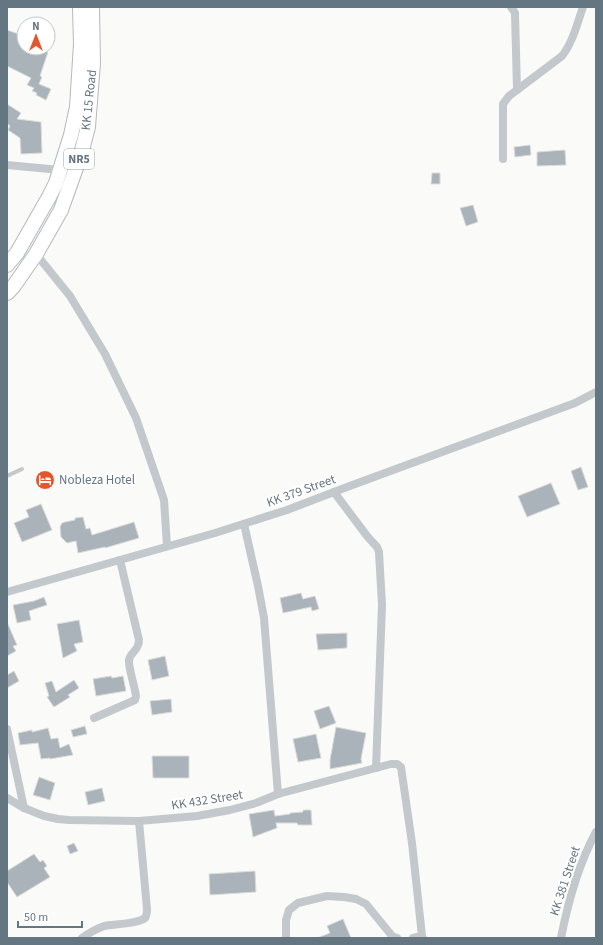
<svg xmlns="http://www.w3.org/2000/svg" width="603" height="945" viewBox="0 0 603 945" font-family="'Source Sans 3',sans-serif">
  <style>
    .building { fill: #aab3b9; stroke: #dcdcda }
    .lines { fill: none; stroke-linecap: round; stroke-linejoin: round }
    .trunk-casing { stroke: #b4b9bd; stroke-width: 16 }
    .service { stroke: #c3c8cc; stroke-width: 4 }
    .minor { stroke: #c3c8cc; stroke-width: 8 }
    .trunk { stroke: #fff; stroke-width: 14 }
    .labels { text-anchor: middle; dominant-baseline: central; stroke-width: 4; stroke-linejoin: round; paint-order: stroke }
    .shield { fill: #fff; stroke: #939fa8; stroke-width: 1 }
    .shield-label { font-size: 12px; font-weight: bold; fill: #657683 }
    .street-label { font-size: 13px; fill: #657683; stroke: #fff }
    .poi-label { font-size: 13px; fill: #657683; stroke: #fff; text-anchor: start }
  </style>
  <rect width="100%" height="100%" fill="#fafaf8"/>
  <g class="building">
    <polygon points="7,30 24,36 24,48 37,48 48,52 40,76 42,77 39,84 51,89 46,100 36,95 37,93 32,91 34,88 27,85 31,78 7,66"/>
    <polygon points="7,104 21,113 17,119 41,122 42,153 21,154 20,138 8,130 10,126 7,123"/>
    <polygon points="530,145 531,155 515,157 514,147"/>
    <polygon points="565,150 566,165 537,166 537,152"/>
    <polygon points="432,173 440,173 440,184 431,184"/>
    <polygon points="473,205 478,222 466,226 460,208"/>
    <polygon points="581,467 588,487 578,490 571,471"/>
    <polygon points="551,483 560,504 527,517 518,496"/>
    <polygon points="41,504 52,530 22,542 14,523 29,517 26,510"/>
    <polygon points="83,517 86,529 90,528 92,535 134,522 139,538 105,548 105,547 78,553 76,541 67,543 61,537 60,527 62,523 65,522 75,520 75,518"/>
    <polygon points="301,593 303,599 315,596 319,609 312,611 311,607 283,613 280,598"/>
    <polygon points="44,597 47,605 29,611 31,620 17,623 13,605 34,601"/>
    <polygon points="79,620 83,642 74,644 77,651 63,658 57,624"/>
    <polygon points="7,622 17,645 13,646 16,651 7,656"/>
    <polygon points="347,633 347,648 318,650 316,634"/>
    <polygon points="165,656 169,676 152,680 148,660"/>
    <polygon points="14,671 19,681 7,688 7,675"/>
    <polygon points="111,676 112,678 123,676 126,691 96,696 93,679"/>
    <polygon points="74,680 79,688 68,695 70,697 54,707 47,697 49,696 45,683 52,681 56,692"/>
    <polygon points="171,699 172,712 152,715 150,701"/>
    <polygon points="329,706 336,723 320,729 314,711"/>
    <polygon points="85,726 87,734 73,737 71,730"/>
    <polygon points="336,727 366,733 361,759 362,763 330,769 330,760"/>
    <polygon points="48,728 51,739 58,738 60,748 69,744 73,755 50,759 50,758 41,759 38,743 20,745 18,733 32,730 32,732"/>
    <polygon points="316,734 321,758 298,762 293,739"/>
    <polygon points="152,756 189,756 189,778 153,778"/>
    <polygon points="39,777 55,783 50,800 33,795"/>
    <polygon points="102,788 105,801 88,805 85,792"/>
    <polygon points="274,810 275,816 290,814 290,813 303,812 303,810 311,810 312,825 298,825 297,823 276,823 277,828 253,837 249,814"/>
    <polygon points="74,843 78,851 70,854 67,846"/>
    <polygon points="34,854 40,862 43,860 47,866 44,868 50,877 17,897 7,882 7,871"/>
    <polygon points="255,871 256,892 210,895 209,874"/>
    <polygon points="343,919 351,938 317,938 330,933 327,926"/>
  </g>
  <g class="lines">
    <defs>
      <g id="trunk">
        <polyline points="7,265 17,253 49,197 56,183 71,135 77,107 81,44 80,7"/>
        <polyline points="7,293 13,287 36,254 61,210 81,154 88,127 93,63 92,7"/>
      </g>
    </defs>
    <use href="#trunk" class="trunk-casing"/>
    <polyline class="service" points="7,476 22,469"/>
    <g class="minor">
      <polyline points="511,7 515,13 517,90"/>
      <path d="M503,159V104L509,96L562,56C573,42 577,24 583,7"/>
      <polyline points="7,165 60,170"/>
      <polyline points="36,254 70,296 105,354 136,418 164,500 167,546"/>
      <polyline points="334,492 367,536 377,547 379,552 382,605 376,768"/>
      <polyline points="244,524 258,586 264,618 278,794"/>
      <polyline points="7,592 215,533 287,510 347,487 575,403 596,392"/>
      <path d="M94,718L135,700L136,696C135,687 128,667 129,660C131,651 139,651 139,640L120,560"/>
      <polyline points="7,729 24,808"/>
      <polyline points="7,798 24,808 44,816 58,819 69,820 139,821 197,816 230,810 256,803 278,794 391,764 397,764 401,767 412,843 422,936"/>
      <path d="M82,938C89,933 96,929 104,926C114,924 138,924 145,918C147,915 147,912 147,909L139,821"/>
      <polyline points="286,938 286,920 289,910 298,903 327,896 344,897 356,899 366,904 393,937 397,938"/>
      <polyline points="413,938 422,936 423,938"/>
      <path d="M561,938C568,902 578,865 596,832"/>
    </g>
    <use href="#trunk" class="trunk"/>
  </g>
  <defs>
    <symbol id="hotel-disc" viewBox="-11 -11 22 22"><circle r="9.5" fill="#e4572e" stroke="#fff"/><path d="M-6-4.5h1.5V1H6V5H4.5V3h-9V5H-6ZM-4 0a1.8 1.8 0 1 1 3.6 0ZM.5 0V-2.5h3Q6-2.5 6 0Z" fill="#fff"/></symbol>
  </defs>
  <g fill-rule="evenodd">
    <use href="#hotel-disc" x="34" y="469" width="22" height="22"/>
  </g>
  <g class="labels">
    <rect class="shield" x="64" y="149" width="30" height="20" rx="3"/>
    <g class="shield-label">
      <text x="79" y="159">NR5</text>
    </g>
    <g class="street-label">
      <text transform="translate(89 100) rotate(-84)">KK 15 Road</text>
      <text transform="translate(301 491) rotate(-20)">KK 379 Street</text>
      <text transform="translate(207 800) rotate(-9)">KK 432 Street</text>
      <text transform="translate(565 881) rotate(-72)">KK 381 Street</text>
    </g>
    <g class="poi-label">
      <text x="59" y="480">Nobleza Hotel</text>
    </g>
  </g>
  <rect width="603" height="945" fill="none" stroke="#657683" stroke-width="16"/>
  <g transform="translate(36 36)"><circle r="19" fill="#ffffff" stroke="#c1c8cd"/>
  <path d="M0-3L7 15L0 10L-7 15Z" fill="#e4572e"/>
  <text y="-6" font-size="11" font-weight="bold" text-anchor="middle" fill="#657683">N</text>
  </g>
  <path d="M18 921v6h64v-6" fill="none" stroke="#657683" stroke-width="2"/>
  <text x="24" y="921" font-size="12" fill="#657683" stroke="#ffffff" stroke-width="3" paint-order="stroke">50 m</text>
</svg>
